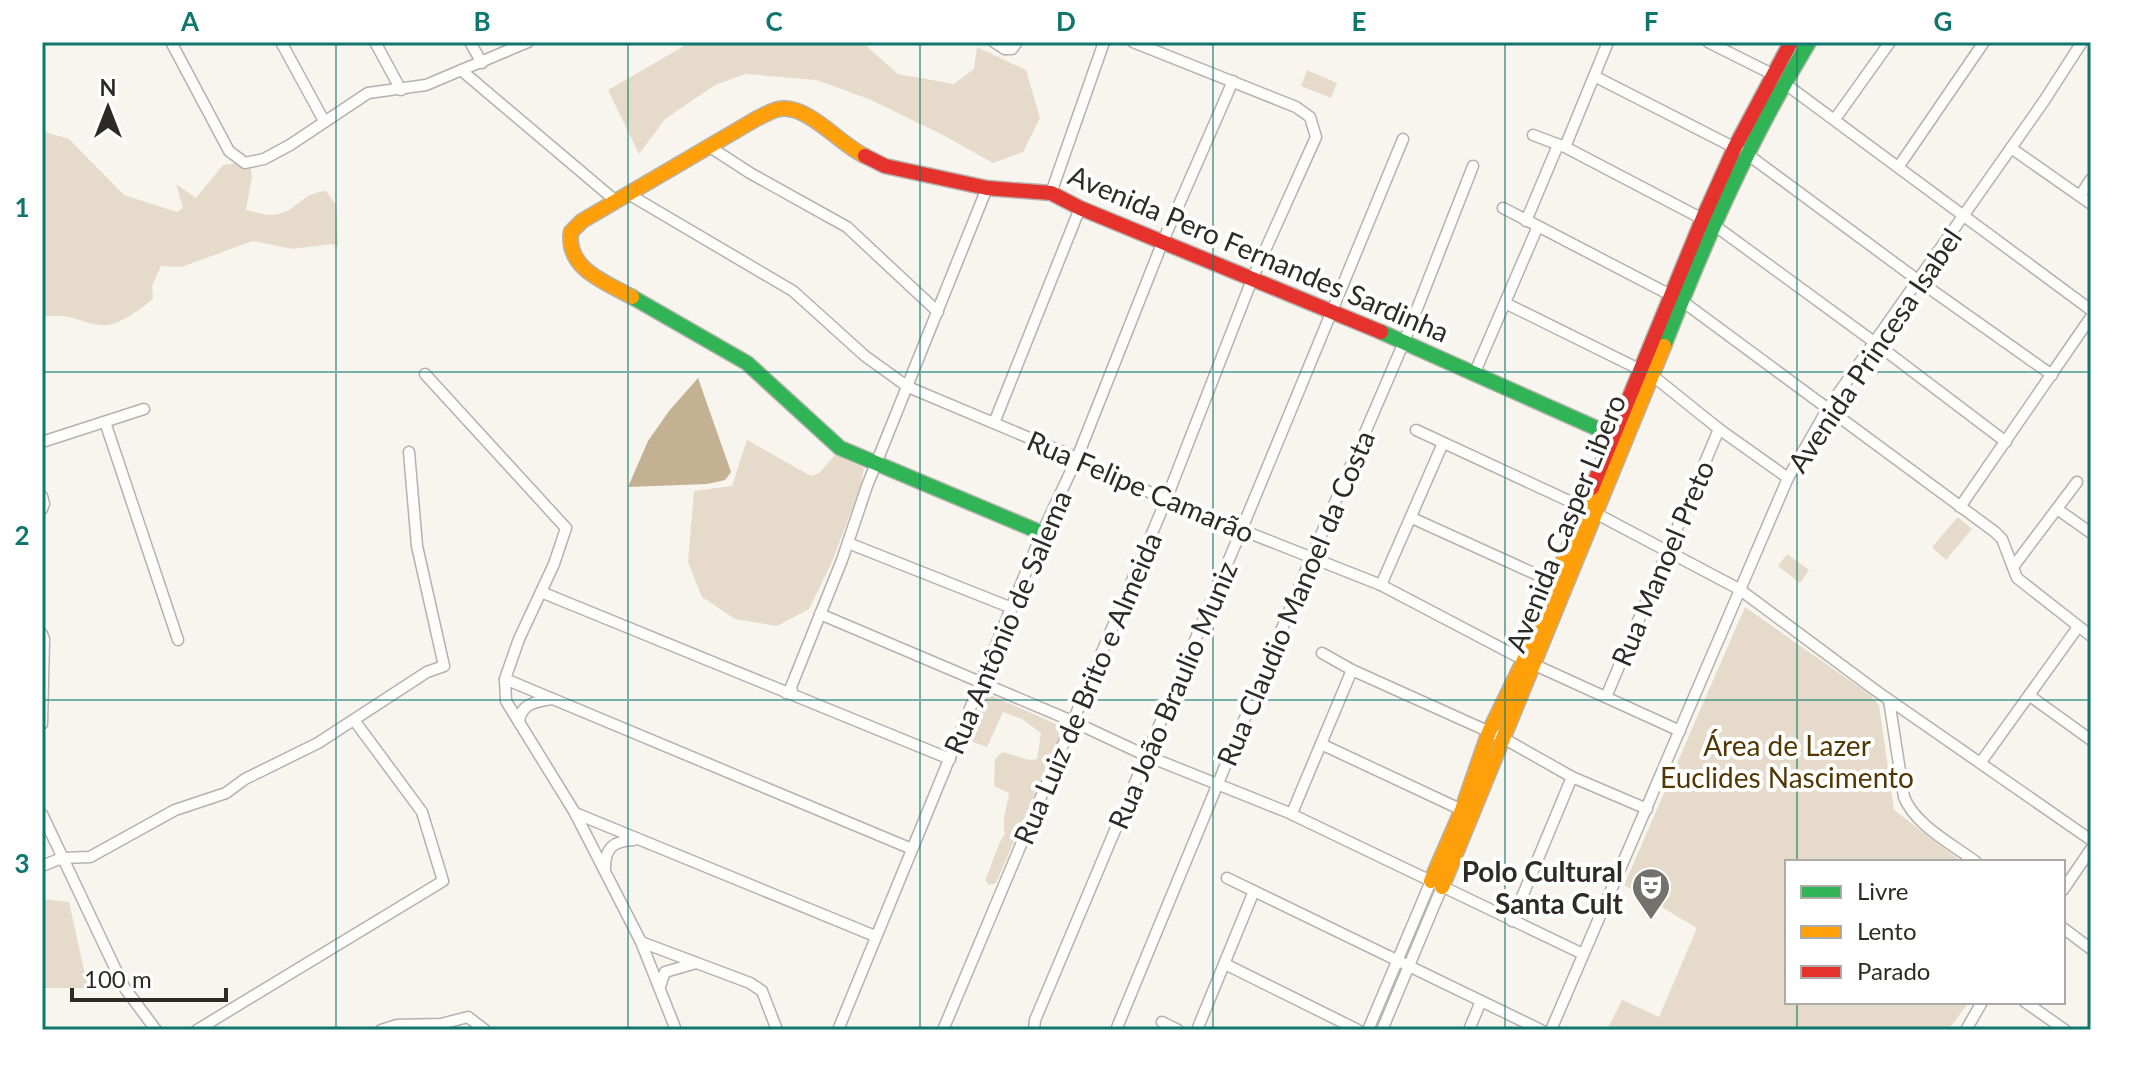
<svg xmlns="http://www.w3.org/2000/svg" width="2133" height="1072" viewBox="0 0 2133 1072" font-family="Lato,sans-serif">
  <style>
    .green { fill: #e6dbca }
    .water { fill: #c4b093 }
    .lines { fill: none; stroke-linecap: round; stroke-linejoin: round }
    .street-casing { stroke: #b5b2ad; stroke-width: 13 }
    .fast-casing { stroke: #b5b2ad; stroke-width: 17 }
    .slow-casing { stroke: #b5b2ad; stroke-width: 17 }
    .jam-casing { stroke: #b5b2ad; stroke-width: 17 }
    .street { stroke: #fefdfc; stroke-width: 10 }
    .fast { stroke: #30b455; stroke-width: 14 }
    .slow { stroke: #ff9f0a; stroke-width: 14 }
    .jam { stroke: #e5322d; stroke-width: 14 }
    .grid { fill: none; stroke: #0f766e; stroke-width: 2; stroke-opacity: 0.55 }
    .labels { text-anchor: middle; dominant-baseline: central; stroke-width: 8; stroke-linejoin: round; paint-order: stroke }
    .street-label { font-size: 28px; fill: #2e2b27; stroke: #fff }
    .park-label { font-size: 28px; fill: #523702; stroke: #fff }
    .poi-label { font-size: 28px; font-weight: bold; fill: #2e2b27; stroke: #fff; text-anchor: end }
    .neatline { fill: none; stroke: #0f766e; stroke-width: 3 }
    .grid-label { font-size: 26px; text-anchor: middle; font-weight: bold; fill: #0f766e }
  </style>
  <rect width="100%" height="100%" fill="#f8f4ee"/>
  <g class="green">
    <polygon points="691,42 862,42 898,74 954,84 974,69 977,47 1026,70 1040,118 1023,152 993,163 943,135 869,99 816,80 745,74 715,85 665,119 639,154 608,90"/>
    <polygon points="1307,70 1337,83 1331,98 1301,86"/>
    <path d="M42,131L69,139L124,195L177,212L183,208L176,184L196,198L223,165L250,162L252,177L246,210C256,212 269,217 279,214C298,209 302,193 326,191L336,205L338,246L332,244L293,249L253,241L181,267L161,266L152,286L153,299C140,309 117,328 100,325C75,321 72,313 42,317Z"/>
    <polygon points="747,440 811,476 819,473 835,455 864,468 860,488 832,562 809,609 777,626 735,619 702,597 688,562 694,491 732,486"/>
    <polygon points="1958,517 1972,529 1946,560 1932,547"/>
    <polygon points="1787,554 1809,570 1800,583 1778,566"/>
    <polygon points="1745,607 1869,694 1879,705 1894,810 1962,862 1787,862 1787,1002 1969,1002 1948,1030 1607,1030 1622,1000 1659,1017 1697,928 1624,885"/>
    <path d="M986,693L1058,725L1059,738L996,883L989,885L985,880C993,864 995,848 1005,834C1001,819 1007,809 1009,793L994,786L995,759L1002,752L1030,760L1037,759L1041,733L1022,719L1003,712L987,747L965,739Z"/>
    <polygon points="42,899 69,902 88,988 42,988"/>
  </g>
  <polygon class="water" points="698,378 731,472 725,480 707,484 628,487 648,441 669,411"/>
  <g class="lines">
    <defs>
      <g id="street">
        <polyline points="171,42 229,151 245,163 264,159 290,145 368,93 426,85 528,42"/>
        <polyline points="281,42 324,121"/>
        <polyline points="375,42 401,90"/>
        <polyline points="470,42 482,63"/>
        <polyline points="994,42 1005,49"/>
        <polyline points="1708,42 1772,74 2091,310"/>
        <polyline points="1005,49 1012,49 1017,42"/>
        <polyline points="461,70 617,202"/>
        <polyline points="1594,76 1747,154 1919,281 2052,375"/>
        <polyline points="1835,119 1890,42"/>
        <polyline points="1533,135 1565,147 1714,225 1874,342 2006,442"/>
        <polyline points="710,147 750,173 847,227 938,312"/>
        <polyline points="1565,147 1608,42"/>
        <polyline points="2011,148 2091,204"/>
        <polyline points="1899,166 1984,42"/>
        <polyline points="1051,193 1104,42"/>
        <polyline points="630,195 793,291 865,356 908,387 1077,458 1166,500 1381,585 1524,660 1680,731"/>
        <polyline points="2080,196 2091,179"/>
        <polyline points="1503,208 1682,301 1995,532 2002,539 2017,578 2091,636"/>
        <polyline points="1526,221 1558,145"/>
        <polyline points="1505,303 1653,376 1719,429 1788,478"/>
        <polyline points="1475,372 1538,226"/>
        <polyline points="425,374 566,528 554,564 519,639 505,679 506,701 575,813 641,942 676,1030"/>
        <polyline points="105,422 178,640"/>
        <polyline points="994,423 1080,208"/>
        <polyline points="1416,430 1597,514 1739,589 1875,690 2091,840"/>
        <polyline points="42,442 144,409"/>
        <polyline points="42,496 44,504 42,509"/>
        <polyline points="1960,507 2091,317"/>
        <polyline points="2057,509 2091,533"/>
        <polyline points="1412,518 1553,582"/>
        <polyline points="848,543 1012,608"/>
        <polyline points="2013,567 2077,482"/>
        <polyline points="1381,585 1443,443"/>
        <polyline points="541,592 950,759"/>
        <polyline points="820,614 1072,721 1147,756 1287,812 1583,954"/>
        <polyline points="42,634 44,639 42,724"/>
        <polyline points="1322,653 1352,670 1503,738 1572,777 1647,809"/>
        <polyline points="505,679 912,849"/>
        <polyline points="786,693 792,691 791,687 842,560 867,486 987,188"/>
        <polyline points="2030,696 2091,740"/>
        <polyline points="1606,697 1719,429"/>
        <path d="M1889,700L1904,797C1915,825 1952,844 1976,862"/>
        <path d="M519,722C520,704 537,701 552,699"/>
        <polyline points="1321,744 1462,810"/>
        <polyline points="1981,762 2078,627"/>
        <polyline points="575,813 875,936"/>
        <polyline points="1292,813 1352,670"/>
        <polyline points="42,814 124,987 156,1030"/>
        <polyline points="42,866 62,858 90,857 175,810 226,793 245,779 318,743 427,672 444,666 417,546 409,452"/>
        <path d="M605,868C605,847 614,841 634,840"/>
        <polyline points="1227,878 1541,1030"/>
        <polyline points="2063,890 2091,849"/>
        <polyline points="1512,921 1572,777"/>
        <polyline points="2063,928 2091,949"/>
        <polyline points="641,942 750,983 762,991 777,1030"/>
        <polyline points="1225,964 1358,1030"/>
        <polyline points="660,986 665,972 696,963"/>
        <polyline points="2025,1002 2065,1030"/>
        <polyline points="1162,1022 1178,1030"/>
        <polyline points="197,1030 443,881 422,812 354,720"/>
        <polyline points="381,1030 397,1025 441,1024 468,1017 485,1030"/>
        <polyline points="838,1030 1042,533 1077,458 1163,241 1233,81"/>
        <polyline points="943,1030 1166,500 1253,277 1316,137 1310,117 1296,107 1133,42"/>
        <polyline points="1034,1030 1035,1020 1049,987 1241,531 1403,139"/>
        <polyline points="1116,1030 1312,556 1404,342 1473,166"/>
        <polyline points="1197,1030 1254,891"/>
        <polyline points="1368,1030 1431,881"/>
        <polyline points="1382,1030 1442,887"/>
        <polyline points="1469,1030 1481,1001"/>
        <polyline points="1551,1030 1788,478 1828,408 2044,101 2082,42"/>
        <polyline points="1966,1030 1982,1002"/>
      </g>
      <g id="fast">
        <polyline points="632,297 747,363 840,448 1042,533"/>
        <polyline points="1381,332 1614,436"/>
        <path d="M1664,346C1705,241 1750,139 1809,42"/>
      </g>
      <g id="slow">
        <path d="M632,297C605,282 566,269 571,232L582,221L756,119C763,116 772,110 779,109C808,104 839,144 865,156"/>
        <polyline points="1431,881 1462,810 1489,732 1524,660 1592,488"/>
        <polyline points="1442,887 1664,346"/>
      </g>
      <g id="jam">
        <polyline points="865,156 885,166 987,188 1051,193 1080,208 1381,332"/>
        <polyline points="1592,488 1703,218 1735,147 1791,42"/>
      </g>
    </defs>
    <use href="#street" class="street-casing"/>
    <use href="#fast" class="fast-casing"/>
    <use href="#slow" class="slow-casing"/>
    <use href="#jam" class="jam-casing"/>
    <use href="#street" class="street"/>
    <use href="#fast" class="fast"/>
    <use href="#slow" class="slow"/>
    <use href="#jam" class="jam"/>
  </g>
  <path class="grid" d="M336,42V1030M628,42V1030M920,42V1030M1213,42V1030M1505,42V1030M1797,42V862M42,372H2091M42,700H2091M1797,1002V1030"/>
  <defs>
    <symbol id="theatre-pin" viewBox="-11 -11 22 30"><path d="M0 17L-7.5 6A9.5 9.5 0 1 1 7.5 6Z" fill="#75716d" stroke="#fff"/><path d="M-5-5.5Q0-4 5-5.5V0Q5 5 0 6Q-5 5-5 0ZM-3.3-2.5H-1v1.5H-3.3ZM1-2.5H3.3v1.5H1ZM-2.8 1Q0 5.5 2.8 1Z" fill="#fff"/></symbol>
  </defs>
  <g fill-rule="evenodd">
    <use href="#theatre-pin" x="1629" y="865" width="44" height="60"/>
  </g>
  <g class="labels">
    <g class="street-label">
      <text transform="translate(1259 253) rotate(23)">Avenida Pero Fernandes Sardinha</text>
      <text transform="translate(1874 350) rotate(-56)">Avenida Princesa Isabel</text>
      <text transform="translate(1141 486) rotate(23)">Rua Felipe Camarão</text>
      <text transform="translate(1565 523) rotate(-68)">Avenida Casper Libero</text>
      <text transform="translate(1662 563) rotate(-67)">Rua Manoel Preto</text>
      <text transform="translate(1295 598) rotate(-67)">Rua Claudio Manoel da Costa</text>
      <text transform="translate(1007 622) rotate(-67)">Rua Antônio de Salema</text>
      <text transform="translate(1087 688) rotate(-67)">Rua Luiz de Brito e Almeida</text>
      <text transform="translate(1172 695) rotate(-67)">Rua João Braulio Muniz</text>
    </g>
    <g class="park-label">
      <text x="1787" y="745">Área de Lazer<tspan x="1787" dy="32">Euclides Nascimento</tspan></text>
    </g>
    <g class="poi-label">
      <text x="1623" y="871">Polo Cultural<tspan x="1623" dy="32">Santa Cult</tspan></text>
    </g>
  </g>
  <rect width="2133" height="1072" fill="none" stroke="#ffffff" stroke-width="88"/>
  <rect x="1785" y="860" width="280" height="144" fill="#ffffff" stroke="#abaaa9" stroke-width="2"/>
  <rect x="1801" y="886" width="40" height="12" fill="#30b455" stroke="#abaaa9" stroke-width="2"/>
  <text x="1857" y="900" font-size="24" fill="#2e2b27">Livre</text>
  <rect x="1801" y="926" width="40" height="12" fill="#ff9f0a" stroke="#abaaa9" stroke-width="2"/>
  <text x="1857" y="940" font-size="24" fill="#2e2b27">Lento</text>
  <rect x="1801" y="966" width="40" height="12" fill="#e5322d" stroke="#abaaa9" stroke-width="2"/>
  <text x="1857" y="980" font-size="24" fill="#2e2b27">Parado</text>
  <g transform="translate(108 108)" stroke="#ffffff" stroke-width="6" paint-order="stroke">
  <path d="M0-6L14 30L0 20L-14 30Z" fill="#2e2b27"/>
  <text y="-12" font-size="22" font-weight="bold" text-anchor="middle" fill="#2e2b27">N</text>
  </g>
  <path d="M72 988v12h154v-12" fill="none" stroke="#2e2b27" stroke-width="4"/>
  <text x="84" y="988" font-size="24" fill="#2e2b27" stroke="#ffffff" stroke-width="6" paint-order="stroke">100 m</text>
  <rect x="44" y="44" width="2045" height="984" class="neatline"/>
  <g class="grid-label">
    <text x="190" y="31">A</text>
    <text x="482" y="31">B</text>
    <text x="774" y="31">C</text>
    <text x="1066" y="31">D</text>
    <text x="1359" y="31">E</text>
    <text x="1651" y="31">F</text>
    <text x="1943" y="31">G</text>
    <text x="22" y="217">1</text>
    <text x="22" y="545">2</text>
    <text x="22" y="873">3</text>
  </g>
</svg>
